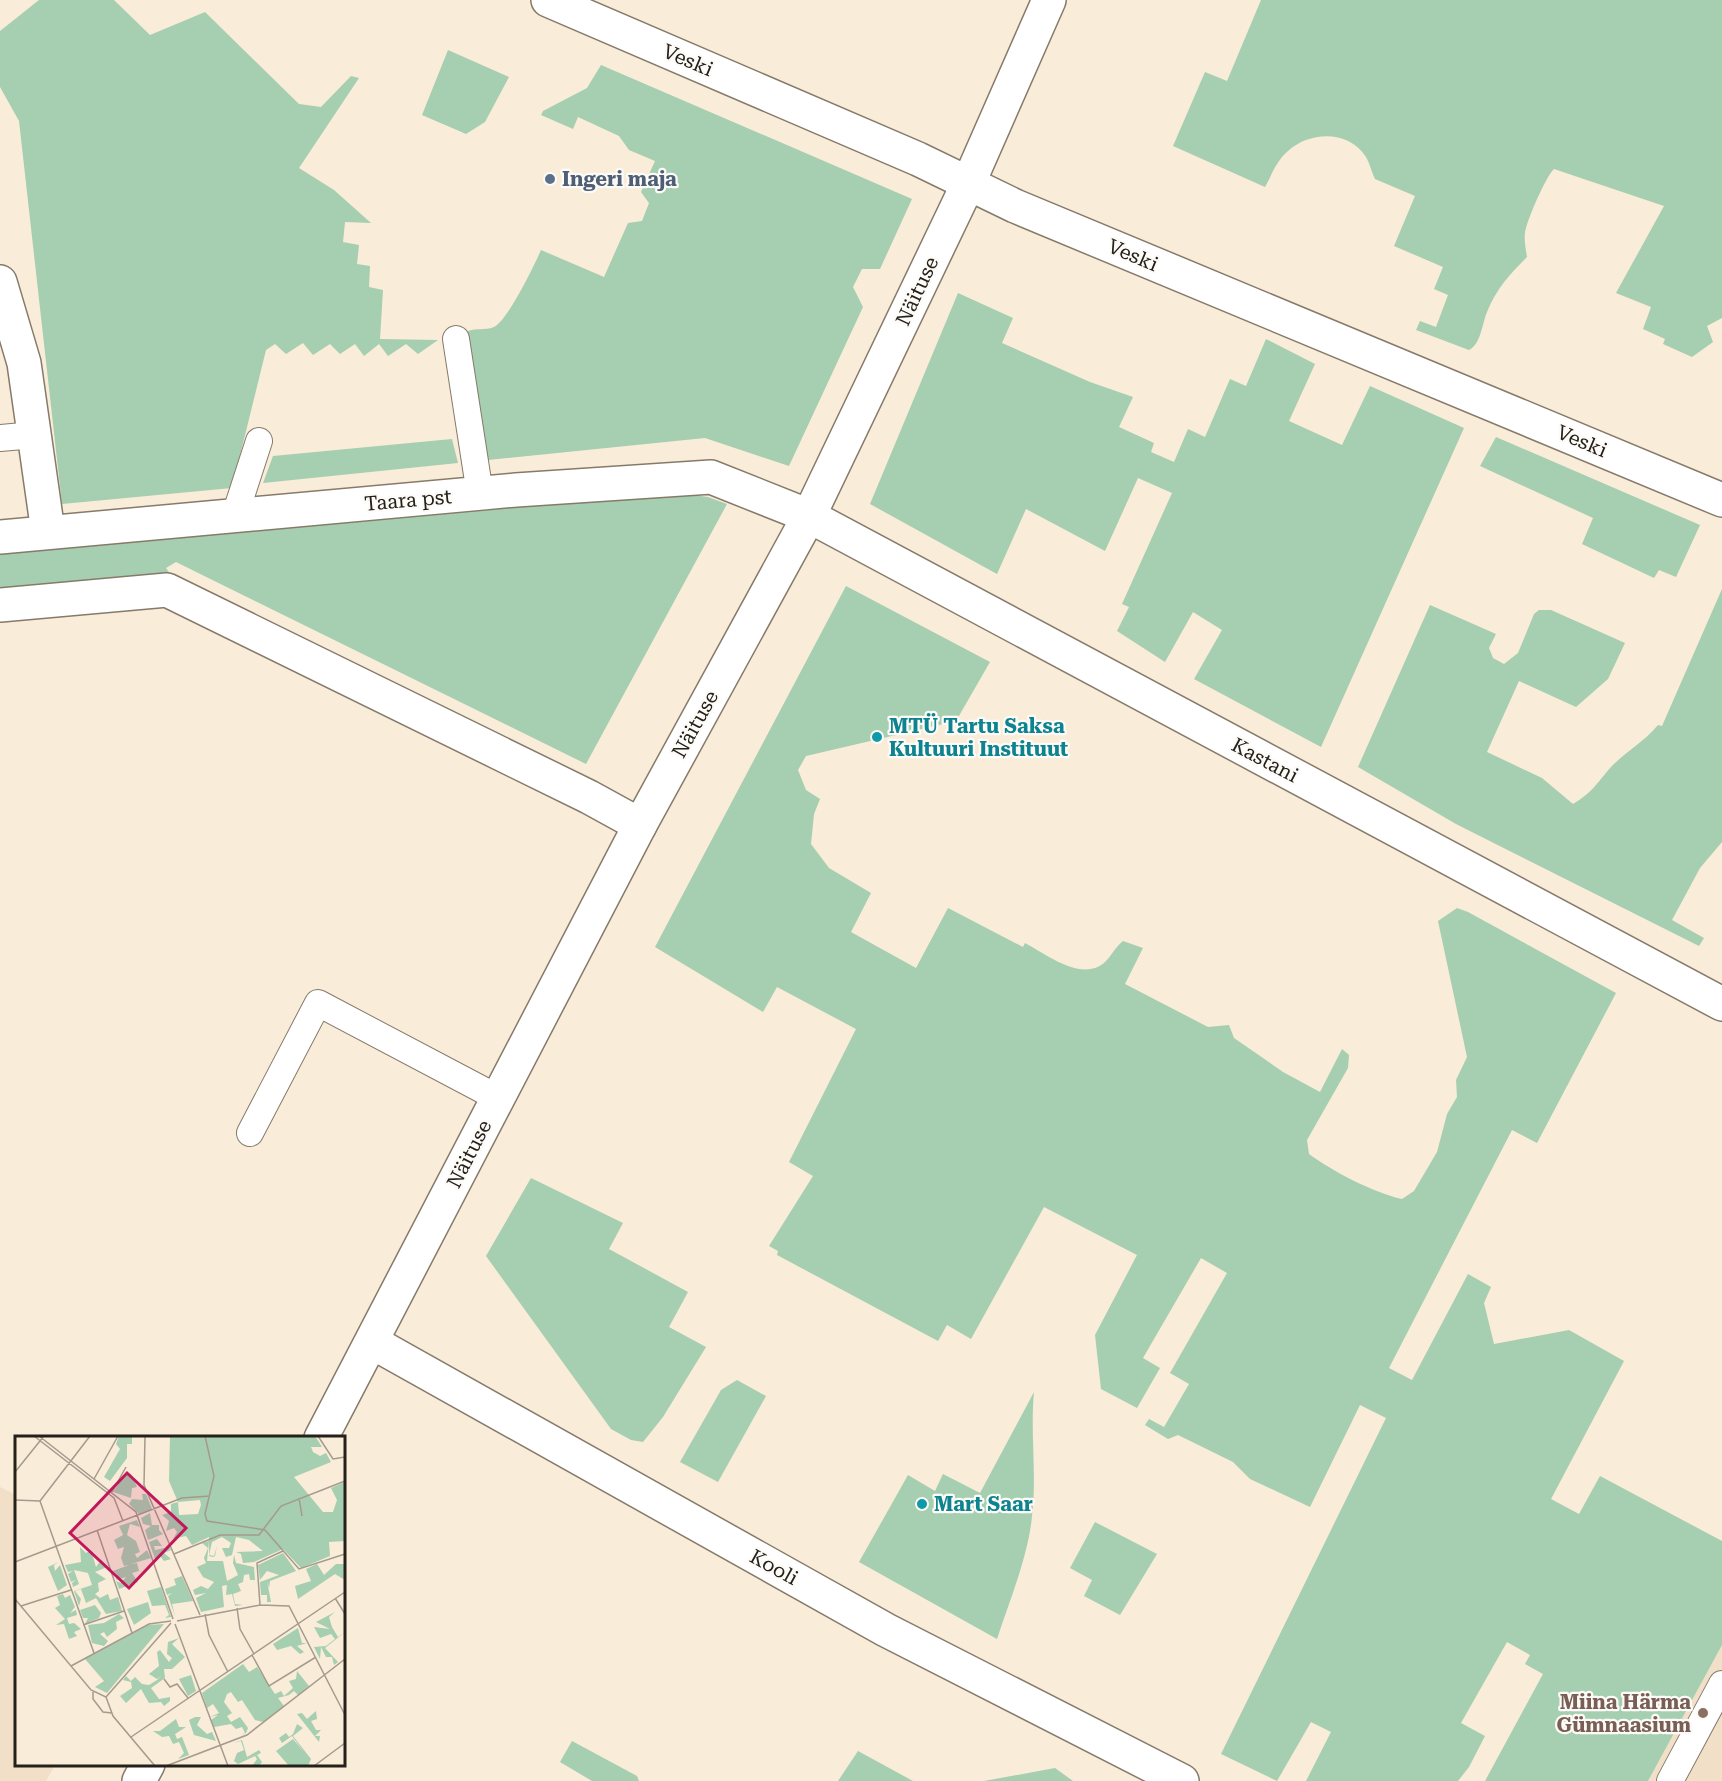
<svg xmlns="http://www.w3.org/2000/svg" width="1722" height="1781" viewBox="0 0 1722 1781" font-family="'Roboto Serif',serif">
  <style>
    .built { fill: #f1e0c7 }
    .green { fill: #a6ceb0 }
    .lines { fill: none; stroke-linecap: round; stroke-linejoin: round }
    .lane-casing { stroke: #867a6a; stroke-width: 28 }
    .street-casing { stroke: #867a6a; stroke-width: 36 }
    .secondary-casing { stroke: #867a6a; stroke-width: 36 }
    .lane { stroke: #fff; stroke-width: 26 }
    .street { stroke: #fff; stroke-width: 33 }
    .secondary { stroke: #fff; stroke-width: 33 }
    .service-dot { fill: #5c6f8a; stroke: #fdfbf7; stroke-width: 2 }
    .culture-dot { fill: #0f9aa8; stroke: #fdfbf7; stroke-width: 2 }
    .education-dot { fill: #8d6e63; stroke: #fdfbf7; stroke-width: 2 }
    .labels { text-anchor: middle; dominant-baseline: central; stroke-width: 4.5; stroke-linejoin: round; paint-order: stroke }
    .street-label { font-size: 20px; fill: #25201a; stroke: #fdfbf7 }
    .service-label { font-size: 20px; font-weight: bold; fill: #4e5e75; stroke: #fdfbf7; text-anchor: start }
    .culture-label { font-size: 20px; font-weight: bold; fill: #0d838f; stroke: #fdfbf7; text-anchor: start }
    .education-label { font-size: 20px; font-weight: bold; fill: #785e54; stroke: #fdfbf7; text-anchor: end }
    .inset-road { fill: none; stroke: #a49a8d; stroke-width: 1.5 }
    .view { fill: #c2185b; fill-opacity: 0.15; stroke: #c2185b; stroke-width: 3 }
    .inset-edge { fill: none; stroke: #25201a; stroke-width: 3 }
  </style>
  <rect width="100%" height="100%" fill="#f9ecd9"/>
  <g class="built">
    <polygon points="0,1487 16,1495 16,1764 55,1765 46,1781 0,1781"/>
    <polygon points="1722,1645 1722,1781 1648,1781"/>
  </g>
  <g class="green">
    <polygon points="39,0 114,0 150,35 205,12 299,104 321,107 351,76 359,78 299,168 334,190 371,223 345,222 343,242 359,245 357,264 370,266 369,287 383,290 380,339 438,340 418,354 406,344 388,356 379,344 364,356 355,344 340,354 330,344 313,355 303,343 286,354 275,344 266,350 232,488 62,504 19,121 0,87 0,31"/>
    <path d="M1261,0H1722V318L1707,326L1713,342L1692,357L1663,344L1665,339L1643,329L1651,307L1616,293L1664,206L1554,169C1546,176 1526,222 1525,233C1524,241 1526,250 1527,257C1510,274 1496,289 1487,312C1482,324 1481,344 1469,350L1416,330L1420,321L1436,327L1448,295L1434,289L1443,267L1394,246L1415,196L1375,179C1372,173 1370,164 1366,157C1349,130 1310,131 1288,151C1277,160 1272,174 1265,187L1173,146L1205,72L1227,81Z"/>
    <polygon points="448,50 509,77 485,122 466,134 422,115"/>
    <path d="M601,65L912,199L880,269H862L853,287L863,307L789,466L705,438L488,460L466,332C476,327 484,331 494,327C508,320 534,266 541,250L604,277L628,223L642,221L649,203L641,192L655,161L629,150L619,136L578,117L573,129L541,115L543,111L587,88Z"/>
    <polygon points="958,293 1013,318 1002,343 1090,382 1133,397 1119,427 1154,443 1151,452 1174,462 1188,429 1205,437 1230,379 1246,386 1266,339 1315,364 1289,421 1342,445 1370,386 1464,428 1321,747 1194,679 1222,630 1193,612 1165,662 1117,631 1129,607 1122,604 1172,493 1138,478 1105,551 1026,509 997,574 870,504"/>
    <polygon points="1496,437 1700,525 1676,577 1659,570 1654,578 1582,544 1593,518 1480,466"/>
    <polygon points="452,439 458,463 263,483 273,456"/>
    <polygon points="681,493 708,497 727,504 586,764 176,562 166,568 173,578 0,590 0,552"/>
    <path d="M846,586L990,662L956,721L806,756L798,770L806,790L820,799L814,814L811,844L829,868L871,893L851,932L916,968L948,908L1023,947L1025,943C1046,954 1081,982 1104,963C1111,957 1115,947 1123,941L1143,948L1125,984L1208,1027L1229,1025L1234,1038L1283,1072L1320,1092L1342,1049L1349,1055L1348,1068L1307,1140L1309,1154C1332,1171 1374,1193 1402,1199L1414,1191L1437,1152L1447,1114L1457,1097L1456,1080L1467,1057L1438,921L1457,908L1468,912L1616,993L1537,1143L1512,1130L1389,1368L1412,1380L1468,1274L1491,1287L1484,1303L1494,1344L1569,1330L1624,1361L1551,1499L1579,1514L1600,1476L1722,1541V1645L1648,1781H1485L1543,1674L1525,1664L1530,1655L1507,1642L1461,1723L1485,1736L1469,1767L1458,1781H1306L1331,1732L1311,1722L1277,1781L1221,1754L1386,1418L1360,1405L1310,1507L1250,1479L1233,1462L1178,1435L1168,1439L1145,1425L1149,1419L1164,1427L1189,1384L1170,1373L1227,1273L1201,1258L1143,1358L1160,1368L1137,1408L1101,1389L1095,1335L1137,1255L1044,1207L971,1339L947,1325L938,1341L777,1255L778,1251L769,1246L813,1176L789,1162L856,1029L777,987L763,1012L655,947Z"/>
    <path d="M1722,589V842L1700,868L1672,920L1704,938L1699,946L1456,824L1358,767L1430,605L1496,634L1489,648L1493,658L1504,664L1518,653L1534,614L1539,610H1551L1625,643L1608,679L1576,707L1519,681L1487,752L1542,778L1573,804C1593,792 1596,784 1611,767C1625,752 1644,742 1658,725L1662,726Z"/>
    <polygon points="531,1178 623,1223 609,1249 688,1292 669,1327 706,1347 663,1417 643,1442 631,1440 611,1429 486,1256"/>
    <polygon points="737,1380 766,1396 718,1482 680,1462 721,1390"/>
    <path d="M1034,1392C1030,1433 1037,1474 1032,1516C1028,1557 1010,1599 997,1639L859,1562L908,1475L935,1491L943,1474L980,1493Z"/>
    <polygon points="1095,1522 1157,1554 1120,1615 1084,1596 1092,1580 1070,1568"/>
    <polygon points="572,1741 637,1776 639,1781 592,1781 560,1762"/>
    <polygon points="858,1751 913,1781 838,1781"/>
    <polygon points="1055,1768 1073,1781 984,1781"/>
  </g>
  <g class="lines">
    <defs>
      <g id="lane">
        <polyline points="456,339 480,494"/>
        <polyline points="0,438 34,435"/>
        <polyline points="235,515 259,441"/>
        <polyline points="250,1133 318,1003 498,1098"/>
        <polyline points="1670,1781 1722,1684"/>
      </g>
      <g id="street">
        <polyline points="548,0 918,159 1015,206 1722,500"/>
        <polyline points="0,282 24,363 48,532"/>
        <polyline points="0,537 516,490 711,477 809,516 1722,1004"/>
        <polyline points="0,605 167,590 589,797 640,825"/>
        <polyline points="372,1342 886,1630 1182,1781"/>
      </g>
      <g id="secondary">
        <polyline points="321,1438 640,825 809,516 969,182 1049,0"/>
        <polyline points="139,1781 148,1764"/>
      </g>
    </defs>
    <use href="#lane" class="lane-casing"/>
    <use href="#street" class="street-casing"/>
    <use href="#secondary" class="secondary-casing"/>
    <use href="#lane" class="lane"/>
    <use href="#street" class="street"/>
    <use href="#secondary" class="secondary"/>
  </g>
  <circle class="service-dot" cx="550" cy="179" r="6"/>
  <g class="culture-dot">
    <circle cx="877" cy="737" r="6"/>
    <circle cx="922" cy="1504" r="6"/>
  </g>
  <circle class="education-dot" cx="1703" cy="1713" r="6"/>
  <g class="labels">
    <g class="street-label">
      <text transform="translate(688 60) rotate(23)">Veski</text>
      <text transform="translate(1133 255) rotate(23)">Veski</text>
      <text transform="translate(917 291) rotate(-65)">Näituse</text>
      <text transform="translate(1582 441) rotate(23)">Veski</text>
      <text transform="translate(408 500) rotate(-5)">Taara pst</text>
      <text transform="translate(695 724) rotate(-61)">Näituse</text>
      <text transform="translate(1265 760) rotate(28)">Kastani</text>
      <text transform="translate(469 1154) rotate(-63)">Näituse</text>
      <text transform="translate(774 1567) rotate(29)">Kooli</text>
    </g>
    <g class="service-label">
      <text x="562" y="179">Ingeri maja</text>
    </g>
    <g class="culture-label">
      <text x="889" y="726">MTÜ Tartu Saksa<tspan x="889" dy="23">Kultuuri Instituut</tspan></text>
      <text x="934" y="1504">Mart Saar</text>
    </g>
    <g class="education-label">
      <text x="1691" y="1702">Miina Härma<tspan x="1691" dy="23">Gümnaasium</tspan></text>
    </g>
  </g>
  <g transform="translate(15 1436)">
    <rect width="330" height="330" fill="#f9ecd9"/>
    <path d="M104,0H117V8H112V22L95,45L89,41L105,13L101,8ZM155,0H300L307,11H296L298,16L305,20L311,17L316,26L279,41L308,76H318L322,64L316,52L330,46V105L314,106L315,120L286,132L268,113L239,126L228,127L226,118L221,116L248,115L234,104L221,101L217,119L211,121L207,112H214L216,107L207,101L197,106L194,119L199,120L202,110L200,120L198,121L194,120V101L177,109L171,100L158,103L162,96L159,92L151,95L154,85L147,79L156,76V68L163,66L164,79L183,78L186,69L185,64L163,66L154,45ZM110,38H116L122,51L117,52L116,62L98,56ZM127,58H131L137,73L124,78L114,68L117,63L128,64ZM135,77L137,89H144V94L148,98L133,104L130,94L136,90L128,88L126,82ZM122,84L125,91L115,88L112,99L121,105L125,116L120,118L122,122L132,114L136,122L116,128L122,127L124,135L117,137L123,146L104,153L101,145L106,147L111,141L101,144L102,138L98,135L114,129L109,130L106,122L109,111L103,113L99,104L108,99L104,90ZM142,103L147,110H139L140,114L154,111L156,114L149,117L156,123L149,125L145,120L140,123L134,106ZM194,105L192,125H208L212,145L223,139L218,127L219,119L221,127L239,131L240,144H235L234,138L229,139L228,146L223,148L226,155L218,158L220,168L228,169L220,170L217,158L211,159L212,149L207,150L209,171L186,176L181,162L191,157L180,159L178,154L186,150L193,153L199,146L188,141L182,131L191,127L189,122L193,112L187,107ZM65,111L71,117L76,114L81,131L86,124L92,131L80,136L91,143L83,147L84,155L80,158L85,162L93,158L95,164L103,161L107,175L91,178L81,162L71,167L66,153L60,155L66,163L64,170L59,155L77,149L73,137L59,134L64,148L58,151L57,147L61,144L56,146L53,138L58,135L53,136L50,129L66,126ZM268,117L281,135L255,145L254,152L252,145L256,166H252V159H246L245,146L264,139L252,135L245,144L243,129ZM44,126L39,129L40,135L45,129L52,149L43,155L33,131ZM302,128L309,139L321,128H330V144L320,138L283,163L280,150L296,145L291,133ZM167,140L178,165L157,168L160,180L153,160L157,157L152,159L150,153L161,149L159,143ZM146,151L156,181L150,182L154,179L150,169L137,170L132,155ZM48,158L50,162L55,159L60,171L55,177L61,174L62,179L52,182L54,188L59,187L66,193L59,196L62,200L54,203L49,188L41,189L50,183L40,172L45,169L42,160ZM133,166L136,177L119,189L112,173ZM80,169L86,177L84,182L70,188L73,182H68L65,174ZM320,176L314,181L317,191L323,201L330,196L310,212L323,226L319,229L317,221H311L306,211L305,223L299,211L311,210L320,203L316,198L305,202L299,191L315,193L301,186ZM104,178L109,182L101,186L102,193L92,201L89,196L85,198L93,205L89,210L77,207L73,189L89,187ZM149,188L92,257L80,251L89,245L70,223L133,189ZM283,192L287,207H292L282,210L289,216L285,218L276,210L262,214L258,208ZM164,202L157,208L170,221L157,233H149L150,242L136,252L144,263L155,261V265L149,270L146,266L134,267L126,253L111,267L105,260L117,252L116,246L108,244L111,240L116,245L120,241L127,248L134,249L142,244L146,240L142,243L134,238L144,230L142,216L145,214L154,226L157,222L152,218L153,206ZM228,228L234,236L242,231L260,258L266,255L269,260L278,252L274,245L281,243L282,235L294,250L283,259L279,255L274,259L263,262L269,270L248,286L240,284L227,264L223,266L216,256L212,258L209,266L217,277L212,280L216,286L225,281L233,292L231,297L225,300L230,297L227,291L221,293L216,288L199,291L196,284L203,279L195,281L204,277L198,268L192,272L187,257ZM176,239L181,255L173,260L164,243ZM301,275L302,283L296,285L301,294H306L300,300H305L304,306L282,278L287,277L292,283ZM180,281H186L182,289L192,298L197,296L201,305L179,299L174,284ZM161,283L164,291H171L160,298L162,303L174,298L167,301L174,319L163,323L169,317L164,306L158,308L154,300L147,301L138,295H145ZM282,288L288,292L278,300L296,323L293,330H274L261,315L278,303L289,316L277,300L267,307L264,302L271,297L274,301L278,298ZM227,304L232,321L244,314L246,317L242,319L247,326L244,330H237L242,323L240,320L223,328L219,325L222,317L229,314L226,305L219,307Z" fill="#a6ceb0"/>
    <path class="inset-road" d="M19,0L99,62L108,85M24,0L121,76L158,183M130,0L129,49L185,179M190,0L199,40L190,78L192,85L250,94L284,133L330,118M303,0L318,23L330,21M0,36L29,0M79,43L103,0M97,56L111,31M284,62L287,80M0,64L25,65M25,65L79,217M25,65L75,0M82,94L117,197M159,118L205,99H244L266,70L330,45M0,126L167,62L195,60M320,162L330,178M0,163L76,254L91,261L98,280L140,330M245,169L242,127L268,115M6,170L56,154M222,172L225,193L239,218M190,178L194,199L213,236M162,185L245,169L274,170L330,279M160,188L213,330M68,189L109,175M237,219L254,250L301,221M56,230L134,188L156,185M149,243L155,251L162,248L173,262M78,256V263L88,276L97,277M91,261L156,187M116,301L330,156M151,330L232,299L330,223M299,330L330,307"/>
    <path class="view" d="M112,37L171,92L114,152L55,97Z"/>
    <rect width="330" height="330" class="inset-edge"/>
  </g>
</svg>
